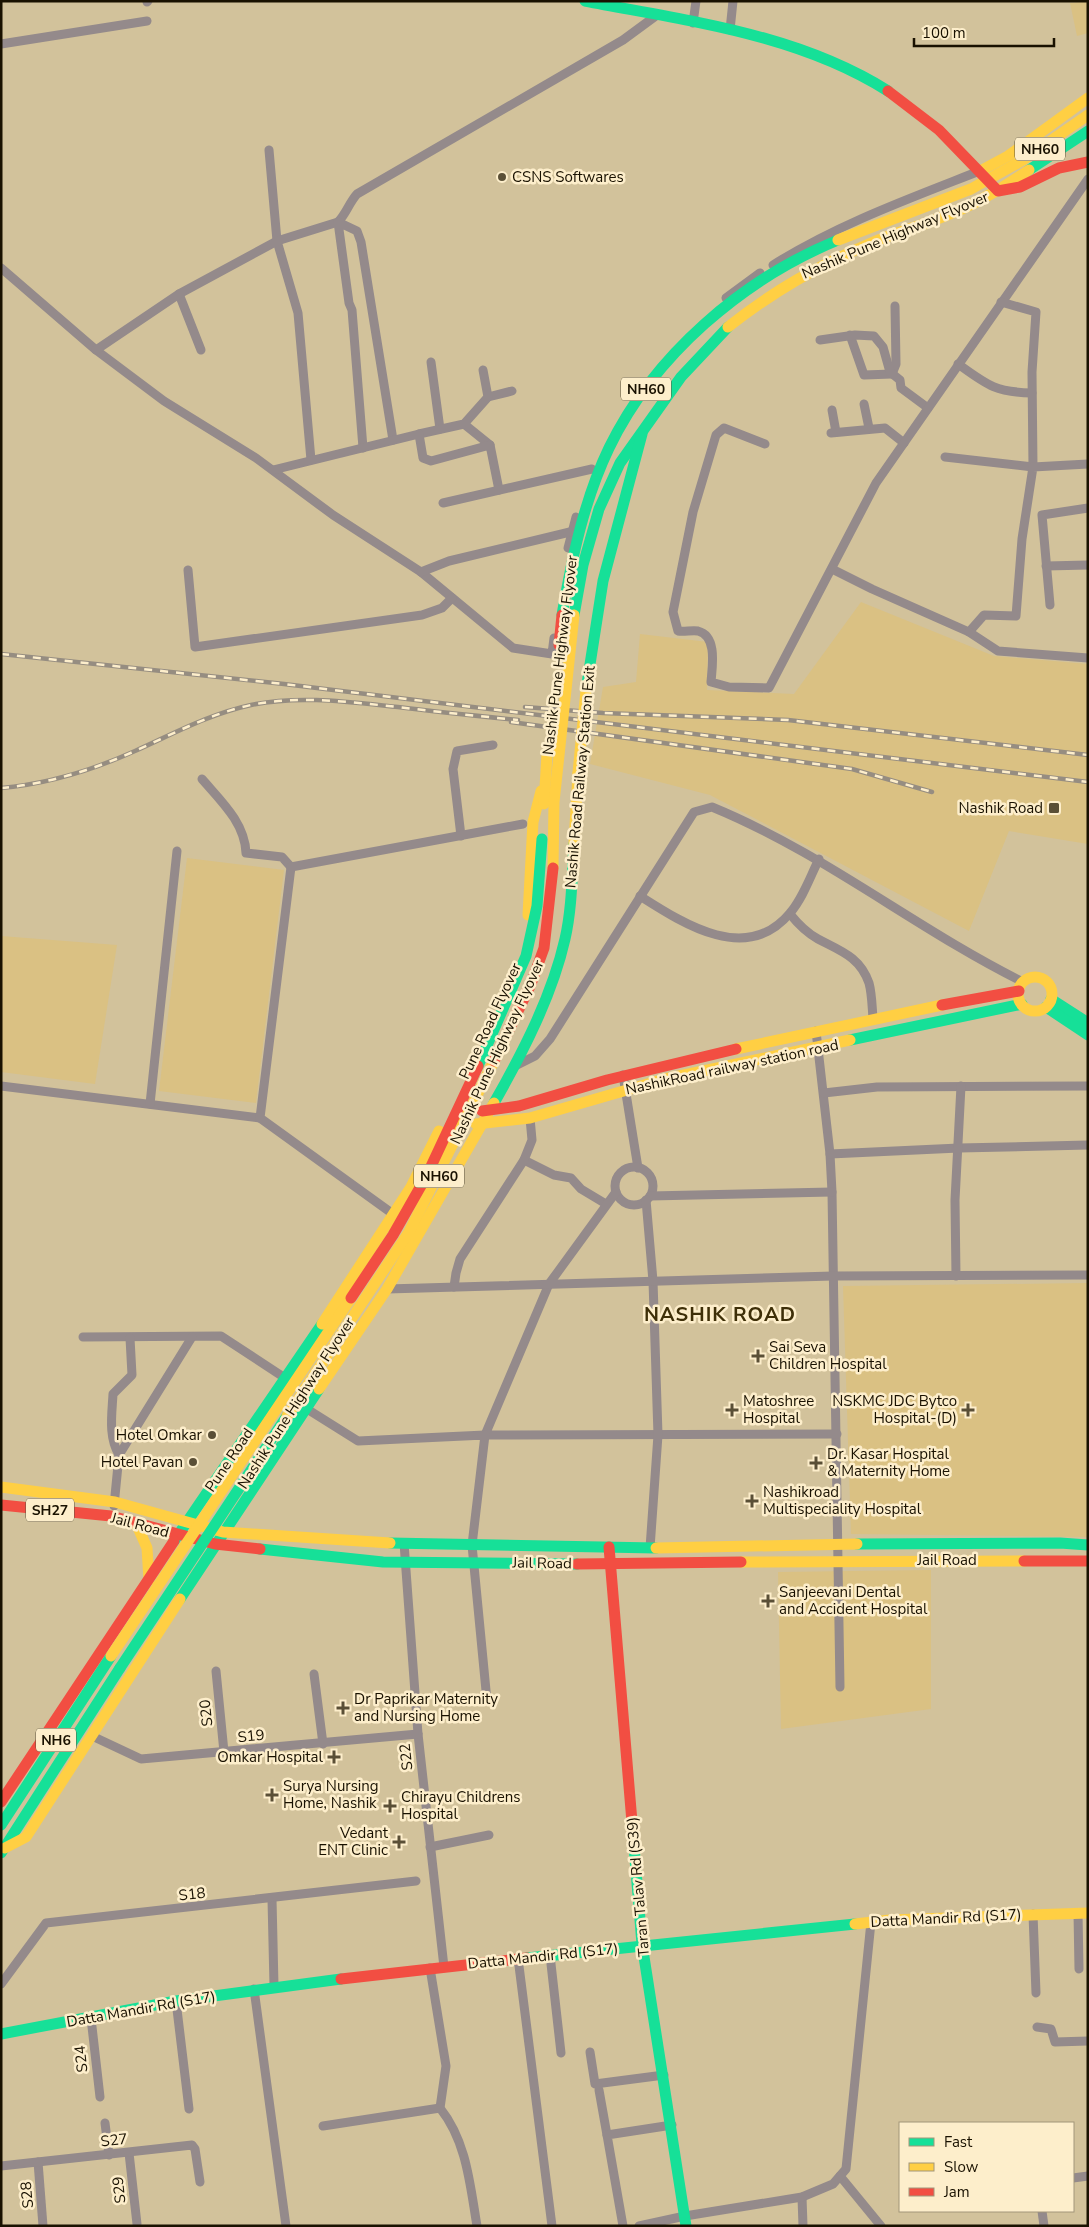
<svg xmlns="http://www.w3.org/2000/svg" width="1089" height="2227" viewBox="0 0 1089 2227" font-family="'Nunito Sans',sans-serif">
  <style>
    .built { fill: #dac183 }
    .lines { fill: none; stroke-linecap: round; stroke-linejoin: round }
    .street { stroke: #948a8b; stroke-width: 9 }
    .fast { stroke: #16e098; stroke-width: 11 }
    .slow { stroke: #ffcf43; stroke-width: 11 }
    .jam { stroke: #f24e42; stroke-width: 11 }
    .rail-casing { stroke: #968d81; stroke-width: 4.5 }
    .rail { stroke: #fdeecb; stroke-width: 2.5; stroke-dasharray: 8; stroke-linecap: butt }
    .fast-bridge { stroke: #16e098; stroke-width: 11 }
    .slow-bridge { stroke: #ffcf43; stroke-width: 11 }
    .jam-bridge { stroke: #f24e42; stroke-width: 11 }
    .poi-dot { fill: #5a4f36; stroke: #fdeecb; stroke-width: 2 }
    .labels { text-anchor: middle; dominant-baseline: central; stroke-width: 5; stroke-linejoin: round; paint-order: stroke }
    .shield { fill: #fdeecb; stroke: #5d533d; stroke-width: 1 }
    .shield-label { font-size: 14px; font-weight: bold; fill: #191100 }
    .poi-label { font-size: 15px; fill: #191100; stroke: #fdeecb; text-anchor: start }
    .street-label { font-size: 15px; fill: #191100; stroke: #fdeecb }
    .district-label { font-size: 20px; font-weight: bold; letter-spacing: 1px; fill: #3e2f08; stroke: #fdeecb }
  </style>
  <rect width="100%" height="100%" fill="#d2c29b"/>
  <g class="built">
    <polygon points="1088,1 1088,33 1077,36 1070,3"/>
    <polygon points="861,602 994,656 1088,664 1088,844 1009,831 969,931 710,795 590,764 603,687 636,682 640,634 708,642 707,690 794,694"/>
    <polygon points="187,858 284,870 256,1103 159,1091"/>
    <polygon points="1,936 117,945 95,1084 1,1072"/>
    <polygon points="1088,1283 1088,1537 851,1534 843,1286"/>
    <polygon points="931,1570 931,1709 781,1729 778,1572"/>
  </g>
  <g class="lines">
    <g class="street">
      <polyline points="147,2 148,1"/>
      <polyline points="693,23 696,1"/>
      <polyline points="730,30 733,1"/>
      <polyline points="1,44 147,21"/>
      <polyline points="269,150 277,241 298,313 311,460"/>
      <path d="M773,265C838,224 911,198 982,170"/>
      <polyline points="1,268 96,350 164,401 256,458 333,515 421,572 513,648 552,654 554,638"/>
      <polyline points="179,294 201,350"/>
      <polyline points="726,298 760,273"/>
      <polyline points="850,335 864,375 892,374 896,364 895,306"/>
      <polyline points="820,340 855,335 874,336 883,347 890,372 900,380 901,388 928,408"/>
      <path d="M96,350L179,294L277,241L338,222C346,214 349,203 357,194L623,40L657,15"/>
      <polyline points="431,362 440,429"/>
      <path d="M958,364C987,385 995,392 1032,393"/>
      <polyline points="488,397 512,391"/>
      <polyline points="864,404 869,428"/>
      <polyline points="832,410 836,432"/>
      <polyline points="464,424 490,445"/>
      <polyline points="831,433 885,428 904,443"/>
      <polyline points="419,434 464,424 488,397 483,370"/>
      <path d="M765,444L724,428L716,435L693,512L673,612L678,631C684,632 692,630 698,631C718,636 712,668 711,682L729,687L769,688L876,483L1088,179"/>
      <polyline points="363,448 352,310 349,303 338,222 357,231 361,242 393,440"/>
      <polyline points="945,457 1033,467 1032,372 1036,312 1001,302"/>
      <polyline points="273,470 419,434 423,458 431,461 490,445 499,490"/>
      <polyline points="443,503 592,469"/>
      <polyline points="568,548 576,517"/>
      <polyline points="1046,566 1088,565"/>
      <polyline points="832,569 872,589 969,632 984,615 1016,616 1022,539 1033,467 1088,464"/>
      <polyline points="188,570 195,647 422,615 442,608 452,598"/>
      <polyline points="421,572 449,561 570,532"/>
      <polyline points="1050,605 1042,515 1088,508"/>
      <polyline points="969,632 998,651 1088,658"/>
      <path d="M202,779C221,801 245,823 246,853L282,857L291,867"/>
      <polyline points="461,836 453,769 457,751 493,745"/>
      <path d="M640,896C684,924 747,965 790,913C803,898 810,877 819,859"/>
      <path d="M790,914C798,924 807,933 818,939C841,951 860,957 869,983C872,994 872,1007 873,1018"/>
      <polyline points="816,1031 830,1154 832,1192 840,1687"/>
      <path d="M515,1066L535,1056L550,1039L694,812L712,807C824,853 916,929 1023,982"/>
      <polyline points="623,1075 638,1168"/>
      <polyline points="1,1086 260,1118"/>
      <polyline points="824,1093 877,1087 1088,1086"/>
      <polyline points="150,1104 177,851"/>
      <polyline points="830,1154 959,1148 1088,1145"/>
      <polyline points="524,1160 554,1175 571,1178 581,1189 606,1204"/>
      <circle cx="634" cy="1186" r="19"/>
      <polyline points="616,1192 549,1284 485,1435 837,1434"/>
      <polyline points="650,1196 832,1192"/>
      <polyline points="646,1200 653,1281 658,1435 650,1548"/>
      <polyline points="393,1214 260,1118 291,867 523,824"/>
      <polyline points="956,1276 955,1200 961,1086"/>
      <polyline points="454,1287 456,1273 460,1259 524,1160 532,1140 530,1118"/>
      <polyline points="387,1289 833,1276 1088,1275"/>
      <polyline points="83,1337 221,1336 285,1378"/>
      <polyline points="307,1409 358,1441 485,1435 472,1545 487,1701"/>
      <path d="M119,1455C108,1436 112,1414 113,1394L132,1375L130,1338"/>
      <polyline points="114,1506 119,1455 192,1337"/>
      <polyline points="404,1543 418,1734 444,1967"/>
      <polyline points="216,1671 224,1752"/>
      <polyline points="314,1674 323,1744"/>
      <polyline points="92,1736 141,1759 418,1734"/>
      <polyline points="430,1847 489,1835"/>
      <polyline points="272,1899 274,1986"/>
      <polyline points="1078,1913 1079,1969"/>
      <polyline points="1033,1914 1036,1993"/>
      <polyline points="550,1955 561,2053"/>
      <polyline points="518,1958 552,2226"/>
      <path d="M430,1968L446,2066L440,2108C467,2142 470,2185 477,2226"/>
      <polyline points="1,1984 46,1923 416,1881"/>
      <polyline points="254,1989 286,2226"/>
      <polyline points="176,2001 189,2109"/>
      <polyline points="91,2018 100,2097"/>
      <polyline points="1037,2027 1051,2029 1055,2042 1088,2041"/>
      <polyline points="590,2052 595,2084 664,2075"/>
      <polyline points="599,2090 607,2135"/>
      <polyline points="105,2123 109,2155"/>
      <polyline points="323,2126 440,2108"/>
      <polyline points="129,2153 137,2224"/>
      <polyline points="38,2162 43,2226"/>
      <polyline points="1,2166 192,2145 195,2149 200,2182"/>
      <polyline points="840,2176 881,2226"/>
      <polyline points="1073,2178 1088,2176"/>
      <polyline points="802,2197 803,2226"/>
      <polyline points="1042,2211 1044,2226"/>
      <polyline points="623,2226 607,2135 672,2125"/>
      <polyline points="639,2226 685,2216 802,2197 833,2184 846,2169 871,1922"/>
    </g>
    <g class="fast">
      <path d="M585,1C688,21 798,34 888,91"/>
      <polyline points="1029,170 1088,131"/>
      <path d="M562,615C572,558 584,500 609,448C654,355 743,279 838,240"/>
      <polyline points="574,615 583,565 599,509 620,463 681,377 728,327"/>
      <polyline points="586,690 603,581 642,434"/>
      <polyline points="1051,999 1088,1023"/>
      <polyline points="1046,1007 1088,1035"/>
      <polyline points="850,1040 1022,1004"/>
      <path d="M494,1103C523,1052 552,996 565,939C572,908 572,876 574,844"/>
      <polyline points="174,1541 322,1324"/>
      <polyline points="390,1543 656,1548"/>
      <polyline points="857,1544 1060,1543 1088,1545"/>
      <polyline points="260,1549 383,1562 577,1564"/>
      <polyline points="180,1599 319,1389"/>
      <polyline points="632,1822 642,1944 686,2226"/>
      <polyline points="1,1825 111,1656"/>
      <polyline points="1,1853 120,1668"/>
      <polyline points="527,1958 855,1924"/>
      <polyline points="1,2034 176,2001 341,1979"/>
    </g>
    <g class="slow">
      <polyline points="982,170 1008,156 1088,98"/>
      <polyline points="838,240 971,189 1023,160 1088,115"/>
      <path d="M728,327C775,290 816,267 871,243C897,232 924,225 950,214C978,203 1004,187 1029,170"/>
      <polyline points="574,844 578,773"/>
      <polyline points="528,915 533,822 541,791"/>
      <circle cx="1035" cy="994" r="17"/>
      <polyline points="736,1049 942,1005"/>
      <polyline points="476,1124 530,1118 665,1079 850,1040"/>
      <polyline points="322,1324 411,1187 439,1131"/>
      <polyline points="319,1389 387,1289 494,1103"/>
      <polyline points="1,1487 115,1502 223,1532 390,1543"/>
      <polyline points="136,1523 147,1548 149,1580"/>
      <polyline points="656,1548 857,1544"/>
      <polyline points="741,1562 1024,1561"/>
      <polyline points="5,1848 26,1837 180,1599"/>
      <polyline points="855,1924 890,1920 1088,1913"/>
    </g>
    <g class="jam">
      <polyline points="888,91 939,130 998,191 1020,187 1059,168 1088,162"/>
      <polyline points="942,1005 1019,991"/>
      <polyline points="482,1111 519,1106 607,1080 736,1049"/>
      <polyline points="1,1505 111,1516 215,1544 260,1549"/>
      <polyline points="609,1547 632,1822"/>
      <polyline points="1024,1561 1088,1561"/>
      <polyline points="577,1564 741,1562"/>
      <polyline points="1,1802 174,1541"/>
      <polyline points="341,1979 527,1958"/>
    </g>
    <defs>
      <g id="rail">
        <polyline points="1,654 284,684 1088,782"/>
        <polyline points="525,707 603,713 788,720 1088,755"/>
        <polyline points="511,722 852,769 932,792"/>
        <path d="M1,788C47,784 93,770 135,751C173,734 209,714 251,705C299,695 349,702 398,707C438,712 478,716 518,720"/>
      </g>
    </defs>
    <use href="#rail" class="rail-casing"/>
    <use href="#rail" class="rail"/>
    <g class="fast-bridge">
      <polyline points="478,1066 526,956 537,906 542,839"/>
      <polyline points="120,1668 287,1416"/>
    </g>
    <g class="slow-bridge">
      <polyline points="578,773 586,690"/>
      <polyline points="544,804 547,754"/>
      <polyline points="553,868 554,802 574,615"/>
      <polyline points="287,1416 409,1232 494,1061"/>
      <polyline points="111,1656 351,1298"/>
    </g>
    <g class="jam-bridge">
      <polyline points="559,645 562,615"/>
      <polyline points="494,1061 531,984 544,948 553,868"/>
      <polyline points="351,1298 393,1235 426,1177 478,1066"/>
    </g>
  </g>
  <g class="poi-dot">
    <circle cx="502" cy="177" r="5"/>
    <rect x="1048" y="802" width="12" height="12" rx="2.5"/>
    <path d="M755.5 1348.5h5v5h5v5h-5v5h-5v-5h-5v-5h5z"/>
    <path d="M729.5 1402.5h5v5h5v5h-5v5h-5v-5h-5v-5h5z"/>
    <path d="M965.5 1402.5h5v5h5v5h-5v5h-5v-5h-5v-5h5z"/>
    <circle cx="212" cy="1435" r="5"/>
    <circle cx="193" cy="1462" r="5"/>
    <path d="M813.5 1455.5h5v5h5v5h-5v5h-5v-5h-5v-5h5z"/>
    <path d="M749.5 1493.5h5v5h5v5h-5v5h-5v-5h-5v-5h5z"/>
    <path d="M765.5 1593.5h5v5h5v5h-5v5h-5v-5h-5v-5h5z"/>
    <path d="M340.5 1700.5h5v5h5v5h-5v5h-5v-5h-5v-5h5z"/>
    <path d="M331.5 1749.5h5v5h5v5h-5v5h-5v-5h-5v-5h5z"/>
    <path d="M269.5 1787.5h5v5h5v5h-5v5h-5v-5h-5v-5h5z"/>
    <path d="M387.5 1798.5h5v5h5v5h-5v5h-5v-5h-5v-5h5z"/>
    <path d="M396.5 1834.5h5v5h5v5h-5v5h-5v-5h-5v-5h5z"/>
  </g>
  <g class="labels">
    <g class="shield">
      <rect x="1015" y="137.5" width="50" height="23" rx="4"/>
      <rect x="621" y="377.5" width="50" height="23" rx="4"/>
      <rect x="414" y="1164.5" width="50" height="23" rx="4"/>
      <rect x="26" y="1498.5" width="48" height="23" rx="4"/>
      <rect x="36" y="1728.5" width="40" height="23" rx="4"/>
    </g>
    <g class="shield-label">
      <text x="1040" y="149">NH60</text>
      <text x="646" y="389">NH60</text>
      <text x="439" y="1176">NH60</text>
      <text x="50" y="1510">SH27</text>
      <text x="56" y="1740">NH6</text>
    </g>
    <g class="poi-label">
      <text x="512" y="177">CSNS Softwares</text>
      <text x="1043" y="808" text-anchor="end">Nashik Road</text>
      <text x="769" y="1347">Sai Seva<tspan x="769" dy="17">Children Hospital</tspan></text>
      <text x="743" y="1401">Matoshree<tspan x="743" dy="17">Hospital</tspan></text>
      <text x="957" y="1401" text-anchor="end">NSKMC JDC Bytco<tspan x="957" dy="17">Hospital-(D)</tspan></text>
      <text x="202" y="1435" text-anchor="end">Hotel Omkar</text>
      <text x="827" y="1454">Dr. Kasar Hospital<tspan x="827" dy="17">&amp; Maternity Home</tspan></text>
      <text x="183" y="1462" text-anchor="end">Hotel Pavan</text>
      <text x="763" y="1492">Nashikroad<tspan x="763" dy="17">Multispeciality Hospital</tspan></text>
      <text x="779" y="1592">Sanjeevani Dental<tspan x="779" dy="17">and Accident Hospital</tspan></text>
      <text x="354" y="1699">Dr Paprikar Maternity<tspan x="354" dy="17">and Nursing Home</tspan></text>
      <text x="323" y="1757" text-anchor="end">Omkar Hospital</text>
      <text x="283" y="1786">Surya Nursing<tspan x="283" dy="17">Home, Nashik</tspan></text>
      <text x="401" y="1797">Chirayu Childrens<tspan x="401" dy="17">Hospital</tspan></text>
      <text x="388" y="1833" text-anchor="end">Vedant<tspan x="388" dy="17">ENT Clinic</tspan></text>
    </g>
    <g class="street-label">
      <text transform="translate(895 235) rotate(-23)">Nashik Pune Highway Flyover</text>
      <text transform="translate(560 655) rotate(-83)">Nashik Pune Highway Flyover</text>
      <text transform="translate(580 777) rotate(-85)">Nashik Road Railway Station Exit</text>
      <text transform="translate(490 1021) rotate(-65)">Pune Road Flyover</text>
      <text transform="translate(497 1052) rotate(-65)">Nashik Pune Highway Flyover</text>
      <text transform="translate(732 1067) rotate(-12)">NashikRoad railway station road</text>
      <text transform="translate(296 1403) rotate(-57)">Nashik Pune Highway Flyover</text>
      <text transform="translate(229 1460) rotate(-56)">Pune Road</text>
      <text transform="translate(140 1525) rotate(15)">Jail Road</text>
      <text x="947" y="1560">Jail Road</text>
      <text transform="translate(542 1563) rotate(1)">Jail Road</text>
      <text transform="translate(206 1713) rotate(-96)">S20</text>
      <text transform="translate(251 1736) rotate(-5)">S19</text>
      <text transform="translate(406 1757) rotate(-96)">S22</text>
      <text transform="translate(638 1887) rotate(-95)">Taran Talav Rd (S39)</text>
      <text transform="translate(192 1894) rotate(-6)">S18</text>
      <text transform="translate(946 1918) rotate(-3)">Datta Mandir Rd (S17)</text>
      <text transform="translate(543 1956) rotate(-6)">Datta Mandir Rd (S17)</text>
      <text transform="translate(141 2009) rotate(-10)">Datta Mandir Rd (S17)</text>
      <text transform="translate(81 2059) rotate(-96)">S24</text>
      <text transform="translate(114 2140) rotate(-6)">S27</text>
      <text transform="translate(119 2190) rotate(-96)">S29</text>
      <text transform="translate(27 2195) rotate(-95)">S28</text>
    </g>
    <g class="district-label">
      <text x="720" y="1314">NASHIK ROAD</text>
    </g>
  </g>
  <rect width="1089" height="2227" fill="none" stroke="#191100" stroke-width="5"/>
  <rect x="899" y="2122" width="175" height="90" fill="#fdeecb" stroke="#a2967a"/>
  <rect x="909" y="2138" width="25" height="8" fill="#16e098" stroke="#a2967a"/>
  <text x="944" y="2147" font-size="15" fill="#191100">Fast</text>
  <rect x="909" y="2163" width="25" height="8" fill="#ffcf43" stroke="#a2967a"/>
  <text x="944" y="2172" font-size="15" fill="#191100">Slow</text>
  <rect x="909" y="2188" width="25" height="8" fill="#f24e42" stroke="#a2967a"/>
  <text x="944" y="2197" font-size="15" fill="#191100">Jam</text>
  <path d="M914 38v8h140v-8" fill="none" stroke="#191100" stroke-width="2.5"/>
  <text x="922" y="38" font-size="15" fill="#191100" stroke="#fdeecb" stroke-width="4" paint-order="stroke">100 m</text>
</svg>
